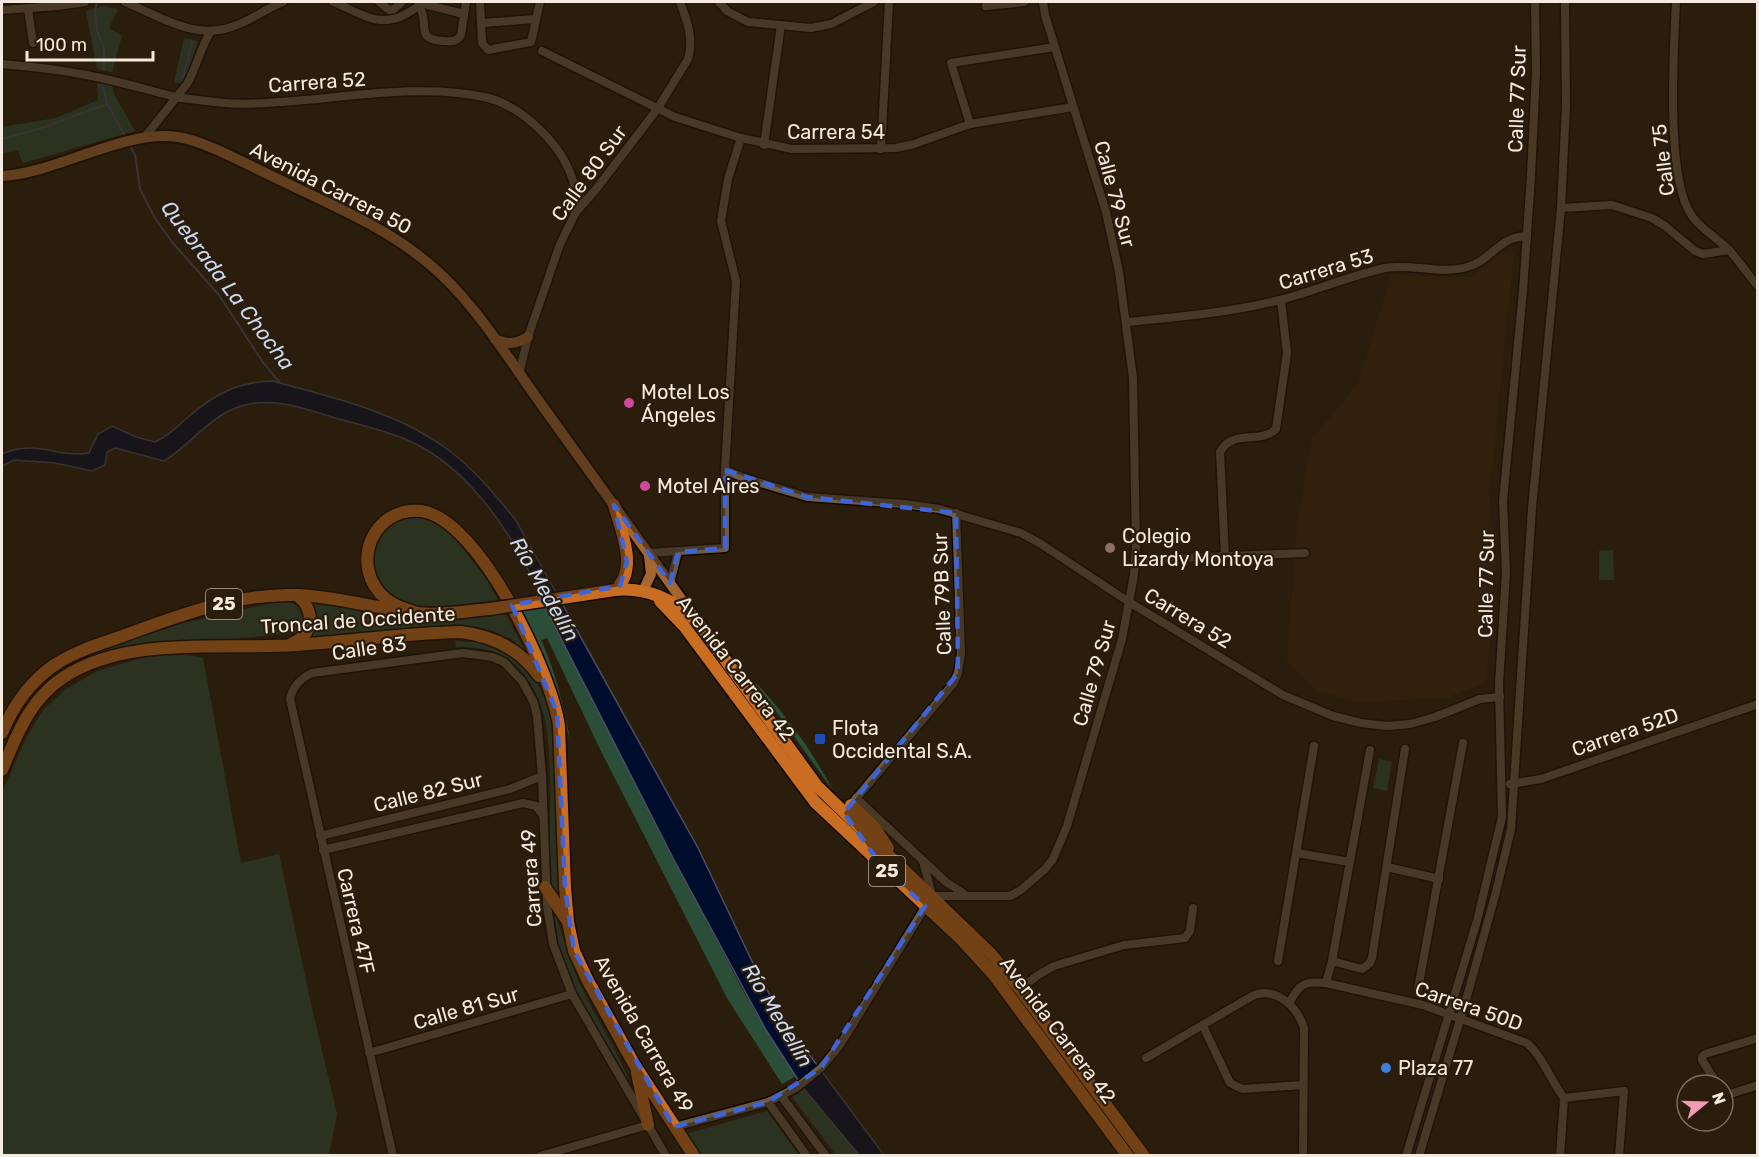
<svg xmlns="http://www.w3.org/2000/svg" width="1759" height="1157" viewBox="0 0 1759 1157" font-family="Rubik,sans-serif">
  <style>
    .built { fill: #37250c }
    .green { fill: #2a4e38 }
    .water { fill: #000c2c; stroke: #494f62; stroke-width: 1.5 }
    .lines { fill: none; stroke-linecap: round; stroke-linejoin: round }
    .stream { stroke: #494f62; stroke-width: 2 }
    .minor-casing { stroke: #130700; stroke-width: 11 }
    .major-casing { stroke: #130700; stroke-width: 14 }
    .highway-casing { stroke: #130700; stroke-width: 15 }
    .minor { stroke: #6b5b48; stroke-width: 8 }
    .major { stroke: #a36631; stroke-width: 10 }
    .highway { stroke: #c96d22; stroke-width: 12 }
    .highway-bridge-casing { stroke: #130700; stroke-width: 15; stroke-linecap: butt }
    .highway-bridge { stroke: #c96d22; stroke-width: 12 }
    .marked { fill: none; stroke: #3d65d9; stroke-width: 4.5; stroke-dasharray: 12 8; stroke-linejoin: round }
    .hotel-dot { fill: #d1479c; stroke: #2b1d0c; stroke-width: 2 }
    .education-dot { fill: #8d6e63; stroke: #2b1d0c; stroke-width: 2 }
    .transit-dot { fill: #1a4fb4; stroke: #2b1d0c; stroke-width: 2 }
    .shop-dot { fill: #3f7fe0; stroke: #2b1d0c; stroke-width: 2 }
    .labels { text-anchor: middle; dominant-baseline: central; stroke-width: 4.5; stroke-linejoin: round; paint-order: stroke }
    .shield { fill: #2b1d0c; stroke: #b8aca0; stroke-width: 1.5 }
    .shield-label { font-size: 18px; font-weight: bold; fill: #f4eadf }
    .street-label { font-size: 20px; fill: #f4eadf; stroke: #2b1d0c }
    .poi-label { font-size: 20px; fill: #f4eadf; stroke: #2b1d0c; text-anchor: start }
    .water-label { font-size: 21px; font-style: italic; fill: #c9d9f3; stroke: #2b1d0c }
  </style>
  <rect width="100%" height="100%" fill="#2b1d0c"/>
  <polygon class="built" points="1514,253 1489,498 1496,560 1486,683 1445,698 1356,702 1317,691 1287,662 1297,526 1311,440 1358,384 1391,275 1471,277 1499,254"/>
  <g class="green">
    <polygon points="104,6 118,9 109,28 122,36 112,72 97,69 86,11"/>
    <polygon points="184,38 198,41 185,83 174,83"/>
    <polygon points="97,83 112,85 114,94 135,131 23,163 18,151 2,153 2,127 56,118 98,100"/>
    <path d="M416,516L436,520L455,538L487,580L530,659L513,640L491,630L468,626L442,625L309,637L317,627L314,609L310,600C336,604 362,611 388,615C422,621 456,619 491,615L488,602C462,603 421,612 397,600C368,586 361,542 390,524C398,519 407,518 416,516Z"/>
    <polygon points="1613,550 1614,580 1599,580 1599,551"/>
    <path d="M290,602C303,607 306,617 302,630L296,633L199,642H162L92,656L91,652L184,623L271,603Z"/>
    <path d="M545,607L741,987L766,1030L796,1076L782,1084L727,998L600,749L547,638L541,640C556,672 563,705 570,739L552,688L519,611Z"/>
    <path d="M455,641L479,642L505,651L522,663L532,675L546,698L554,729L560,894L549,884C549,834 553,782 547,732C544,704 529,672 505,657C491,648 473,647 456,647Z"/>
    <polygon points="181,653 203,658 241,863 279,854 311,1004 337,1114 329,1155 2,1156 2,792 27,736 43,710 65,690 97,671 156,654"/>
    <path d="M754,681C786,714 813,752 834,792Z"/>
    <polygon points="1379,759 1392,762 1387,791 1373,788"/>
    <path d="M554,909C562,935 570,963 582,988C599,1024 621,1056 634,1093L578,999L558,943Z"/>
    <polygon points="804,1089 859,1155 836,1155 792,1097"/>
    <polygon points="767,1111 799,1155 702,1155 686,1134"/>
  </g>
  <path class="water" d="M272,381C333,397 401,413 451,452C476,471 495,495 515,519L698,848L759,976L788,1026L884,1155H859L804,1089L766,1030L674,860L545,607C520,544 471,466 405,439C383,430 358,424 335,418C305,409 273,396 241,406C208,417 193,443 164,461L115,448L107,452L105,465L92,471L55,463L14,460L2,466V454C37,439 56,458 89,453L98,434L112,426L136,437L155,442C168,436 177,427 188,417C215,394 237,382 272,381Z"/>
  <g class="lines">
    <g class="stream">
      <polyline points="97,2 95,10 97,31 104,47 104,69"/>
      <polyline points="182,83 192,41"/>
      <polyline points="103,87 107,103 126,138"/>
      <polyline points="2,139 45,127 107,104"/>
      <polyline points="130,146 135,155 140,189 155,218 172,242 219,295 262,361 280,383"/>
    </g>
    <defs>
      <g id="minor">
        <path d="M125,2C162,17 196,42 237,25C253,19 267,8 283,2"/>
        <path d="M333,2C358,11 375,28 402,16C409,12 417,9 422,2"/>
        <polyline points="379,2 389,10 394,9 402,2"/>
        <polyline points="423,2 428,5 464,14"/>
        <polyline points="480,2 482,43 488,50 531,42 540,2"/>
        <polyline points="719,2 727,11 748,22 811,28 831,24 874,2"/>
        <path d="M1676,2C1674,49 1665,179 1692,216C1702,230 1717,238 1729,250C1739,261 1748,275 1758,286"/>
        <path d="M419,6C431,24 413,39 443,41C451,41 456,43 461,35L466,2"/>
        <polyline points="986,6 1024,2"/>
        <polyline points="28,9 33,43"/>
        <polyline points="2,10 57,6 85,2"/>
        <polyline points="481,23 536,19"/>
        <polyline points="542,51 675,117 741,138 792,149 896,148 914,144 970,124 1073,107"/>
        <path d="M2,64C39,67 77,72 114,81C135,86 155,92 176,97C192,100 209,101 225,103C243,105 262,103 280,102C345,98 420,83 484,97C504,101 524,114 538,128C564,152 573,173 580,207"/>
        <polyline points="970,124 951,63 1055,47"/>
        <path d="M144,138L187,84C197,67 200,48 211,31"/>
        <polyline points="764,145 781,25"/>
        <polyline points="881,149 889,2"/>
        <polyline points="1561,208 1612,205 1652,218 1665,226 1695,251 1703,254 1729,250"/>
        <path d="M1126,322C1178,317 1229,313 1280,300C1315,291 1349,276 1385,268C1412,263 1441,275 1467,267C1492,260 1498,237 1527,236"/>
        <path d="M519,374L528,337L560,244L576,212L597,188L658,108L688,59C694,38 687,21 680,2"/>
        <polyline points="725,470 744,478 807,497 904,504 939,509 1021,533 1041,544 1129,602 1283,695 1333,716 1361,723 1387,726 1410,724 1435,717 1480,699 1500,697"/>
        <polyline points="648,553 725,548 725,470 736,281 721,221 728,179 741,138"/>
        <path d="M1225,557L1220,452C1233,428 1259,445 1276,429L1287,353L1281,300"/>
        <polyline points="1135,560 1305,553"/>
        <polyline points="670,583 678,552"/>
        <polyline points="1370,750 1332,961 1362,969 1370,963 1372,958 1405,749"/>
        <polyline points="1510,784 1541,779 1758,704"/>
        <polyline points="856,798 946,882 963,893"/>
        <polyline points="848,808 953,684 958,673 961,654 956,513"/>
        <polyline points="320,836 510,789 542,776"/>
        <polyline points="323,850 523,803 536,806 543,815"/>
        <polyline points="1297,853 1350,862"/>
        <polyline points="923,861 932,895"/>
        <polyline points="1387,867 1439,879"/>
        <polyline points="932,896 1010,896 1021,890 1045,869 1053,859 1067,826 1122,639 1134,575 1136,547 1133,378 1119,272 1106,212 1045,15 1043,2"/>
        <polyline points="1278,961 1314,746"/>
        <polyline points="1326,983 1332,961"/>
        <polyline points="1020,989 1038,975 1054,966 1124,945 1185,938 1190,931 1193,908"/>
        <polyline points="1418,989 1463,743"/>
        <path d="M1289,1003C1300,984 1303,981 1326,983L1423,1005L1527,1043C1543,1057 1551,1081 1564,1098"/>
        <polyline points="1203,1026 1230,1083 1242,1089 1303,1085"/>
        <polyline points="369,1053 572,994"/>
        <path d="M1146,1058L1254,995C1277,987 1297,1007 1304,1028L1303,1156"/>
        <polyline points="1718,1085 1702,1060 1702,1057 1705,1054 1758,1038"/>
        <polyline points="1723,1093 1730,1094 1758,1085"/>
        <polyline points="782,1097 826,1156"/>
        <polyline points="1564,1098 1624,1091 1619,1156"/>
        <polyline points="768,1102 807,1156"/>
        <polyline points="674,1127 768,1102 796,1088 821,1068 840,1045 927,904"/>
        <path d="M393,1156L290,699C293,686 300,679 312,673L463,653L492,657L504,662L522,681L534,703L537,716L542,776L547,906L553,944L572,994L666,1156"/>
        <polyline points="540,1156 648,1125"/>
        <polyline points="1406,1156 1477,921 1502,817 1499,684 1506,573 1503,501 1523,291 1531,176 1536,72 1535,2"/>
        <polyline points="1419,1156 1468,993 1496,892 1511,829 1532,508 1561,208 1566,106 1565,2"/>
        <polyline points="1560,1156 1564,1098"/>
      </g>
      <g id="major">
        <path d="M2,176C57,173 124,129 178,137C206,141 251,167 278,179C329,204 384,226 428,263C471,298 504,352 536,397C588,470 640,542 692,614"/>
        <path d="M495,339C508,345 516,344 528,337"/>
        <polyline points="643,591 651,574 649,556"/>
      </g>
      <g id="highway">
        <path d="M614,505C621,531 639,570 615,590"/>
        <path d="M615,590C648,587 674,600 698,622L817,786L991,954L1020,989L1144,1156"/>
        <polyline points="660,601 684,626 815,802 960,938 993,974 1128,1156"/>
        <path d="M420,614C409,610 395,607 386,599C348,567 372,506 421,511C479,518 552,674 559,726L565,887L568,922L574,951L588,981L634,1064L694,1156"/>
        <path d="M291,644C314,635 316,610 297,595"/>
        <path d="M2,733C13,706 29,683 53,666C73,652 97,645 120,637C175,617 236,593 296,595C336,596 377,609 417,613C440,616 466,611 490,609"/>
        <path d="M2,770C17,734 30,699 64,677C128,635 225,650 297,645C352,641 407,633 461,632C494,636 520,649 539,676"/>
        <polyline points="851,805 875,828 888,848"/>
        <polyline points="545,887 566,919"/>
        <polyline points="637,1073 648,1125"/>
      </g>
    </defs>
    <use href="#minor" class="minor-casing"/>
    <use href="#major" class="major-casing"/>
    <use href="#highway" class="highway-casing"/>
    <use href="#minor" class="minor"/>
    <use href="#major" class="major"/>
    <use href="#highway" class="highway"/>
    <defs>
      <polyline id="highway-bridge" points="490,609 615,590"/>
    </defs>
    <use href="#highway-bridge" class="highway-bridge-casing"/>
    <use href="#highway-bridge" class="highway-bridge"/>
  </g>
  <path d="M0 0H1759V1157H0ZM725,470L807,497L956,513L958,673L844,813L881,865L925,906L821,1068L768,1102L674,1127L574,951L565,887L557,712L512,605L620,586L627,562L614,505L670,583L678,552L725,548Z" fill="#2b1d0c" fill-opacity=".55" fill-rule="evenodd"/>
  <path class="marked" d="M725,470L807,497L956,513L958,673L844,813L881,865L925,906L821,1068L768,1102L674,1127L574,951L565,887L557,712L512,605L620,586L627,562L614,505L670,583L678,552L725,548Z"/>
  <g class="hotel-dot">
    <circle cx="629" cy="403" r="6"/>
    <circle cx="645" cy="486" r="6"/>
  </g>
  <circle class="education-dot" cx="1110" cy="548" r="6"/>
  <rect class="transit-dot" x="814" y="733" width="12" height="12" rx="3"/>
  <circle class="shop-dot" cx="1386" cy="1068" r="6"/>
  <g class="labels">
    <g class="shield">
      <rect x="206" y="589" width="36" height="30" rx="4.5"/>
      <rect x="869" y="856" width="36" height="30" rx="4.5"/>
    </g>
    <g class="shield-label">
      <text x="224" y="604">25</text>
      <text x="887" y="871">25</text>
    </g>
    <g class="street-label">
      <text transform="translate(317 82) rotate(-4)">Carrera 52</text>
      <text transform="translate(1517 99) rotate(-88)">Calle 77 Sur</text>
      <text x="836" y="132">Carrera 54</text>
      <text transform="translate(1663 160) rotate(-97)">Calle 75</text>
      <text transform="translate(589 173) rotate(-54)">Calle 80 Sur</text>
      <text transform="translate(331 188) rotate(27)">Avenida Carrera 50</text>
      <text transform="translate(1115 194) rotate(75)">Calle 79 Sur</text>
      <text transform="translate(1326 269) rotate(-17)">Carrera 53</text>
      <text transform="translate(1486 584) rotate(-89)">Calle 77 Sur</text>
      <text transform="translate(942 594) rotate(-92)">Calle 79B Sur</text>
      <text transform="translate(1188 618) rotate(31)">Carrera 52</text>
      <text transform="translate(358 620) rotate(-4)">Troncal de Occidente</text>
      <text transform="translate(369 648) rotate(-8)">Calle 83</text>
      <text transform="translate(736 668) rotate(52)">Avenida Carrera 42</text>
      <text transform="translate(1094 673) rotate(-74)">Calle 79 Sur</text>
      <text transform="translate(1625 732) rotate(-19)">Carrera 52D</text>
      <text transform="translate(428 792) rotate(-14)">Calle 82 Sur</text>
      <text transform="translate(531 878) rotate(-94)">Carrera 49</text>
      <text transform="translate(356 921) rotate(77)">Carrera 47F</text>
      <text transform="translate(1469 1006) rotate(19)">Carrera 50D</text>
      <text transform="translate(466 1008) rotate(-16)">Calle 81 Sur</text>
      <text transform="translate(1058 1030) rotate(53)">Avenida Carrera 42</text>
      <text transform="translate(644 1034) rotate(60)">Avenida Carrera 49</text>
    </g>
    <g class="poi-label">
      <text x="641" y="392">Motel Los<tspan x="641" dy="23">Ángeles</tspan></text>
      <text x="657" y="486">Motel Aires</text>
      <text x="1122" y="536">Colegio<tspan x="1122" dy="23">Lizardy Montoya</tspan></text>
      <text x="832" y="728">Flota<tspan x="832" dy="23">Occidental S.A.</tspan></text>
      <text x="1398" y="1068">Plaza 77</text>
    </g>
    <g class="water-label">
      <text transform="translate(228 285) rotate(53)">Quebrada La Chocha</text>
      <text transform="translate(545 589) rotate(60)">Río Medellín</text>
      <text transform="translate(778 1015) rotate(59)">Río Medellín</text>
    </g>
  </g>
  <rect width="1759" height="1157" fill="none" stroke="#f4eadf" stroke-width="6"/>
  <g transform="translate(1705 1103) rotate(71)"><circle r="28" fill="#2b1d0c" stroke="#7b6f60" stroke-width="1.5"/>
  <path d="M0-4.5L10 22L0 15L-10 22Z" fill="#f09ab7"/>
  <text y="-9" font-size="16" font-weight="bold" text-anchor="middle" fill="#f4eadf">N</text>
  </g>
  <path d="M27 51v9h126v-9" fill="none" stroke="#f4eadf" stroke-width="3"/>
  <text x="36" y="51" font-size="18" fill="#f4eadf" stroke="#2b1d0c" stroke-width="4.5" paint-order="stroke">100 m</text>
</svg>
